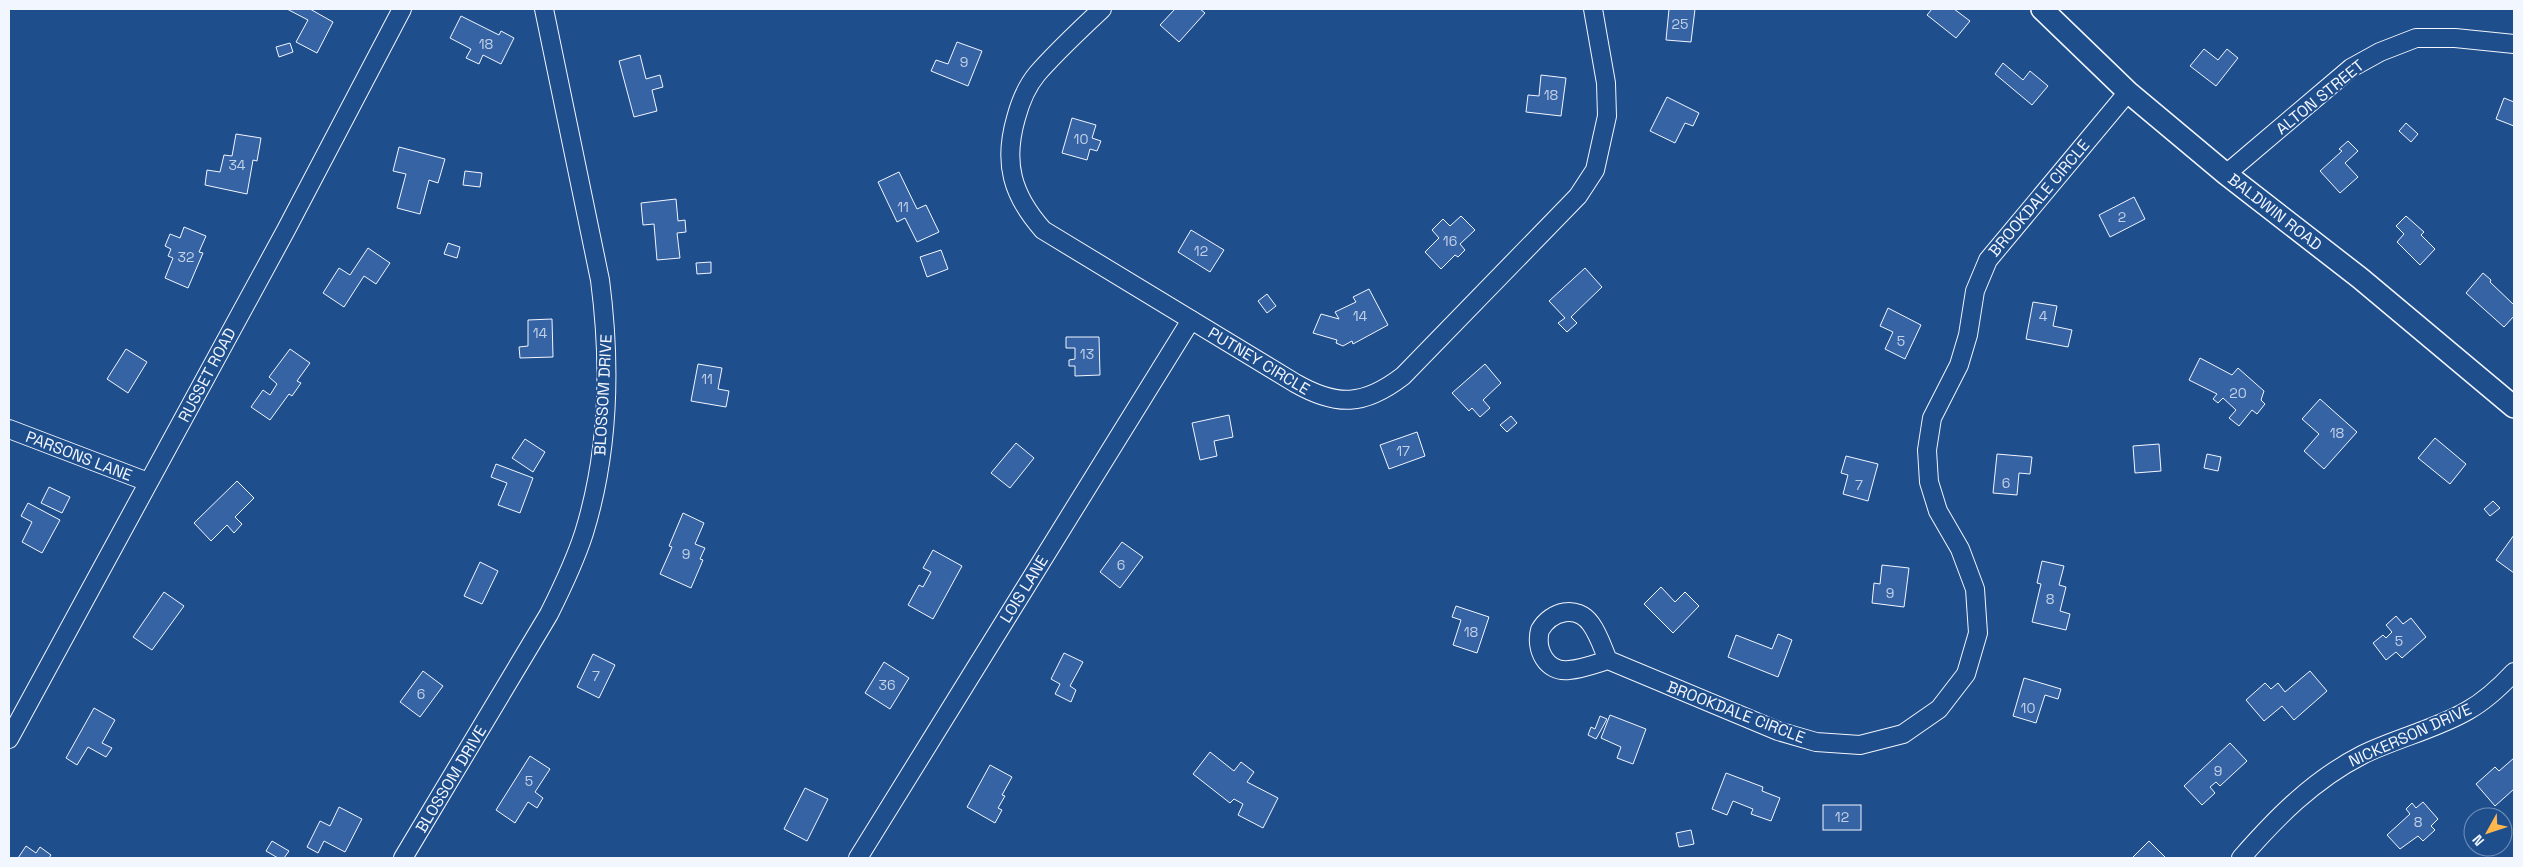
<svg xmlns="http://www.w3.org/2000/svg" width="2523" height="867" viewBox="0 0 2523 867" font-family="'Space Grotesk',sans-serif">
  <style>
    .building { fill: #3563a3; stroke: #f2f6ff }
    .lines { fill: none; stroke-linecap: round; stroke-linejoin: round }
    .minor-casing { stroke: #f2f6ff; stroke-width: 20 }
    .tertiary-casing { stroke: #f2f6ff; stroke-width: 24 }
    .minor { stroke: #1f4e8c; stroke-width: 18 }
    .tertiary { stroke: #1f4e8c; stroke-width: 21 }
    .labels { text-anchor: middle; dominant-baseline: central; stroke-width: 4; stroke-linejoin: round; paint-order: stroke }
    .number-label { font-size: 14px; fill: #c3d1e8 }
    .street-label { font-size: 16px; fill: #f2f6ff; stroke: #1f4e8c }
  </style>
  <rect width="100%" height="100%" fill="#1f4e8c"/>
  <g class="building">
    <polygon points="287,9 310,9 333,22 317,53 296,42 308,20"/>
    <polygon points="1175,9 1200,9 1205,13 1179,42 1160,25"/>
    <polygon points="1669,9 1695,9 1691,42 1666,40"/>
    <polygon points="1932,9 1954,9 1970,21 1956,38 1927,15"/>
    <polygon points="461,16 499,35 501,31 514,38 501,64 483,55 479,64 466,58 471,49 450,38"/>
    <polygon points="957,42 982,51 968,86 931,71 936,60 948,64"/>
    <polygon points="290,43 293,52 279,57 276,47"/>
    <polygon points="2204,49 2218,60 2227,49 2238,58 2216,86 2190,66"/>
    <polygon points="640,55 646,79 660,75 663,87 652,90 657,111 634,117 619,61"/>
    <polygon points="2003,63 2023,80 2030,71 2048,86 2032,105 1995,74"/>
    <polygon points="1541,75 1566,78 1561,116 1526,112 1528,95 1539,96"/>
    <polygon points="1667,97 1699,113 1693,126 1685,123 1675,143 1650,131"/>
    <polygon points="2504,98 2514,102 2514,126 2496,119"/>
    <polygon points="1072,118 1096,125 1092,138 1101,141 1097,151 1090,149 1087,160 1062,153"/>
    <polygon points="2406,123 2418,134 2411,142 2399,131"/>
    <polygon points="236,134 261,138 257,161 253,160 247,194 205,185 207,170 220,172 224,155 232,156"/>
    <polygon points="2348,141 2358,151 2345,163 2358,177 2340,193 2320,171 2342,151 2339,149"/>
    <polygon points="399,147 445,159 438,183 429,180 420,214 397,208 406,174 393,171"/>
    <polygon points="465,171 482,173 480,187 463,185"/>
    <polygon points="899,172 917,209 926,205 939,232 917,242 905,218 897,222 878,182"/>
    <polygon points="2134,197 2145,219 2110,237 2099,215"/>
    <polygon points="676,199 678,221 685,220 686,232 677,233 680,258 657,260 654,224 643,225 641,203"/>
    <polygon points="1461,216 1475,230 1460,244 1465,250 1458,257 1455,255 1441,269 1425,252 1439,238 1432,230 1443,219 1450,226"/>
    <polygon points="2406,216 2424,232 2421,235 2435,249 2420,265 2397,242 2404,234 2396,226"/>
    <polygon points="184,227 206,236 199,252 203,253 188,288 165,278 173,258 168,256 171,249 165,246 170,234 180,238"/>
    <polygon points="1191,230 1224,250 1210,272 1178,252"/>
    <polygon points="448,243 460,247 457,258 444,254"/>
    <polygon points="368,248 390,263 376,284 364,276 344,307 323,293 339,268 350,275"/>
    <polygon points="941,250 948,269 927,277 920,257"/>
    <polygon points="711,262 711,273 697,274 696,263"/>
    <polygon points="1585,268 1602,287 1571,317 1577,323 1567,332 1558,323 1565,318 1549,301"/>
    <polygon points="2483,273 2491,280 2490,282 2514,305 2514,316 2504,327 2466,293"/>
    <polygon points="1369,289 1388,325 1353,344 1352,341 1343,346 1336,343 1337,340 1313,333 1321,314 1339,319 1335,312 1356,302 1353,297"/>
    <polygon points="1267,294 1276,306 1267,313 1258,301"/>
    <polygon points="2033,302 2057,306 2053,326 2072,330 2068,347 2026,339"/>
    <polygon points="1888,308 1921,325 1905,359 1885,349 1893,332 1880,326"/>
    <polygon points="552,319 553,357 520,358 519,347 528,346 528,320"/>
    <polygon points="1066,337 1099,337 1100,375 1075,376 1075,366 1069,366 1069,360 1075,359 1075,348 1066,348"/>
    <polygon points="126,349 147,362 128,393 107,379"/>
    <polygon points="290,349 310,363 297,381 301,383 292,396 289,394 270,420 251,407 263,390 270,395 277,384 269,377"/>
    <polygon points="2200,358 2232,375 2238,368 2264,391 2261,400 2265,404 2257,414 2252,410 2239,426 2229,418 2236,410 2223,398 2218,403 2213,399 2217,394 2189,380"/>
    <polygon points="698,364 722,368 718,389 729,391 726,407 691,401"/>
    <polygon points="1485,364 1501,383 1483,400 1490,408 1480,417 1472,408 1469,411 1452,393"/>
    <polygon points="2320,399 2357,432 2324,469 2304,451 2319,434 2302,419"/>
    <polygon points="1229,415 1233,437 1214,441 1217,456 1200,460 1192,423"/>
    <polygon points="1511,416 1517,423 1507,432 1500,425"/>
    <polygon points="1417,432 1425,456 1389,469 1380,445"/>
    <polygon points="2435,438 2466,464 2450,484 2418,458"/>
    <polygon points="525,439 545,452 533,472 512,458"/>
    <polygon points="1016,443 1034,458 1010,488 991,473"/>
    <polygon points="2159,444 2161,471 2135,473 2133,446"/>
    <polygon points="1997,454 2032,457 2030,474 2019,473 2017,495 1993,493"/>
    <polygon points="2207,454 2221,457 2218,471 2204,468"/>
    <polygon points="1846,456 1878,464 1868,501 1843,494 1848,475 1841,473"/>
    <polygon points="496,464 533,478 520,513 498,505 507,483 491,477"/>
    <polygon points="237,481 254,498 235,517 242,524 234,533 227,525 211,541 194,523"/>
    <polygon points="49,487 70,497 62,513 41,503"/>
    <polygon points="2493,501 2500,508 2490,516 2484,509"/>
    <polygon points="28,503 60,520 42,553 22,542 32,522 21,516"/>
    <polygon points="683,513 704,523 695,544 705,548 700,559 703,560 691,588 660,574 672,547 669,546"/>
    <polygon points="2514,535 2514,573 2496,560"/>
    <polygon points="1122,542 1143,557 1120,588 1100,572"/>
    <polygon points="933,550 962,566 933,619 908,605 919,585 923,587 931,572 923,568"/>
    <polygon points="2042,561 2064,566 2059,585 2066,587 2060,611 2070,614 2066,630 2032,622 2041,584 2037,583"/>
    <polygon points="480,562 498,571 482,604 464,596"/>
    <polygon points="1882,565 1909,568 1904,607 1872,603 1874,583 1880,584"/>
    <polygon points="1661,587 1675,602 1685,592 1699,606 1673,633 1644,604"/>
    <polygon points="164,592 184,606 152,650 133,637"/>
    <polygon points="1456,606 1489,617 1477,653 1453,645 1461,620 1452,617"/>
    <polygon points="2396,616 2403,624 2411,618 2426,637 2402,658 2396,652 2386,660 2373,643 2383,635 2386,638 2392,632 2386,625"/>
    <polygon points="1778,634 1792,640 1778,677 1728,657 1736,635 1772,649"/>
    <polygon points="1064,653 1083,662 1070,686 1076,690 1071,702 1055,694 1060,684 1051,679"/>
    <polygon points="593,654 615,665 599,698 577,687"/>
    <polygon points="884,662 909,678 890,709 865,693"/>
    <polygon points="423,671 443,686 420,717 400,702"/>
    <polygon points="2310,671 2327,691 2294,720 2282,706 2264,721 2246,700 2265,683 2271,689 2278,683 2285,692"/>
    <polygon points="2024,678 2061,689 2058,699 2045,695 2036,723 2013,716"/>
    <polygon points="94,708 115,720 102,743 112,748 106,757 88,747 77,765 66,758"/>
    <polygon points="1610,715 1646,729 1633,764 1617,758 1621,747 1601,738"/>
    <polygon points="1600,716 1607,719 1596,739 1588,735 1591,727 1595,729"/>
    <polygon points="2230,743 2247,761 2220,786 2216,782 2210,787 2215,793 2202,805 2184,786"/>
    <polygon points="1210,752 1234,771 1241,762 1254,772 1247,782 1278,798 1263,828 1238,815 1243,804 1234,799 1230,803 1193,774"/>
    <polygon points="530,756 550,769 535,792 543,798 537,808 528,802 515,823 496,810"/>
    <polygon points="2514,758 2514,789 2495,806 2476,784 2495,767 2499,771"/>
    <polygon points="990,765 1012,777 1002,795 1005,796 998,808 1002,810 995,823 967,807"/>
    <polygon points="1726,773 1763,787 1762,791 1780,798 1771,821 1751,814 1753,809 1733,801 1727,815 1712,809"/>
    <polygon points="805,788 828,799 807,841 784,829"/>
    <polygon points="2423,802 2438,819 2431,826 2435,830 2423,841 2418,836 2400,849 2387,835 2410,814 2406,809 2412,803 2416,808"/>
    <rect x="1823" y="805" width="38" height="25"/>
    <polygon points="339,807 362,819 345,852 324,841 318,853 307,847 320,821 330,826"/>
    <polygon points="1691,830 1694,844 1679,847 1676,833"/>
    <polygon points="272,841 289,851 284,858 278,858 266,851"/>
    <polygon points="2149,841 2166,858 2132,858"/>
    <polygon points="26,846 36,853 40,847 51,855 49,858 18,858"/>
  </g>
  <g class="lines">
    <defs>
      <g id="minor">
        <path d="M1102,9C1080,30 1057,51 1037,74C1027,86 1020,103 1016,118C1003,163 1012,195 1043,230L1295,383C1337,407 1364,406 1403,376L1578,196L1595,170L1607,116L1606,83L1593,9"/>
        <polyline points="2226,174 2351,68 2380,52 2416,38 2455,38 2514,44"/>
        <polyline points="9,429 148,482"/>
        <path d="M1608,660C1595,664 1582,669 1569,670C1546,673 1535,649 1540,630C1551,611 1577,604 1591,624C1599,635 1603,649 1608,660L1778,731L1816,742L1860,745L1903,734L1939,709L1966,674L1978,633L1975,589L1960,549L1938,511L1929,482L1927,450L1932,418L1959,365L1968,335L1975,291L1988,260L2128,92"/>
        <polyline points="9,739 286,230 402,9"/>
        <path d="M403,858L549,614C562,588 575,561 584,533C609,452 611,364 600,280L544,9"/>
        <polyline points="858,858 1191,320"/>
        <path d="M2241,858C2276,818 2313,780 2362,755C2394,739 2436,729 2467,711C2485,701 2500,687 2514,672"/>
      </g>
      <polyline id="tertiary" points="2042,9 2128,92 2226,174 2360,278 2514,407"/>
    </defs>
    <use href="#minor" class="minor-casing"/>
    <use href="#tertiary" class="tertiary-casing"/>
    <use href="#minor" class="minor"/>
    <use href="#tertiary" class="tertiary"/>
  </g>
  <g class="labels">
    <g class="number-label">
      <text x="1680" y="24">25</text>
      <text x="486" y="44">18</text>
      <text x="964" y="62">9</text>
      <text x="1551" y="95">18</text>
      <text x="1081" y="139">10</text>
      <text x="237" y="165">34</text>
      <text x="903" y="207">11</text>
      <text x="2122" y="217">2</text>
      <text x="1450" y="241">16</text>
      <text x="1201" y="251">12</text>
      <text x="186" y="257">32</text>
      <text x="1360" y="316">14</text>
      <text x="2043" y="316">4</text>
      <text x="540" y="333">14</text>
      <text x="1901" y="341">5</text>
      <text x="1087" y="354">13</text>
      <text x="707" y="379">11</text>
      <text x="2238" y="393">20</text>
      <text x="2337" y="433">18</text>
      <text x="1403" y="451">17</text>
      <text x="2006" y="483">6</text>
      <text x="1859" y="485">7</text>
      <text x="686" y="554">9</text>
      <text x="1121" y="565">6</text>
      <text x="1890" y="593">9</text>
      <text x="2050" y="599">8</text>
      <text x="1471" y="632">18</text>
      <text x="2399" y="641">5</text>
      <text x="596" y="676">7</text>
      <text x="887" y="685">36</text>
      <text x="421" y="694">6</text>
      <text x="2028" y="708">10</text>
      <text x="2218" y="771">9</text>
      <text x="529" y="781">5</text>
      <text x="1842" y="817">12</text>
      <text x="2418" y="822">8</text>
    </g>
    <g class="street-label">
      <text transform="translate(2320 97) rotate(-39)">ALTON STREET</text>
      <text transform="translate(2039 198) rotate(-50)">BROOKDALE CIRCLE</text>
      <text transform="translate(2275 212) rotate(38)">BALDWIN ROAD</text>
      <text transform="translate(1259 361) rotate(31)">PUTNEY CIRCLE</text>
      <text transform="translate(207 375) rotate(-62)">RUSSET ROAD</text>
      <text transform="translate(603 395) rotate(-87)">BLOSSOM DRIVE</text>
      <text transform="translate(79 456) rotate(21)">PARSONS LANE</text>
      <text transform="translate(1024 589) rotate(-58)">LOIS LANE</text>
      <text transform="translate(1736 712) rotate(21)">BROOKDALE CIRCLE</text>
      <text transform="translate(2410 735) rotate(-24)">NICKERSON DRIVE</text>
      <text transform="translate(451 779) rotate(-59)">BLOSSOM DRIVE</text>
    </g>
  </g>
  <rect width="2523" height="867" fill="none" stroke="#f2f6ff" stroke-width="20"/>
  <g transform="translate(2488 832) rotate(230)"><circle r="24" fill="#1f4e8c" stroke="#7391ba"/>
  <path d="M0-4L9 19L0 12L-9 19Z" fill="#ffb74d"/>
  <text y="-8" font-size="14" font-weight="bold" text-anchor="middle" fill="#f2f6ff">N</text>
  </g>
</svg>
